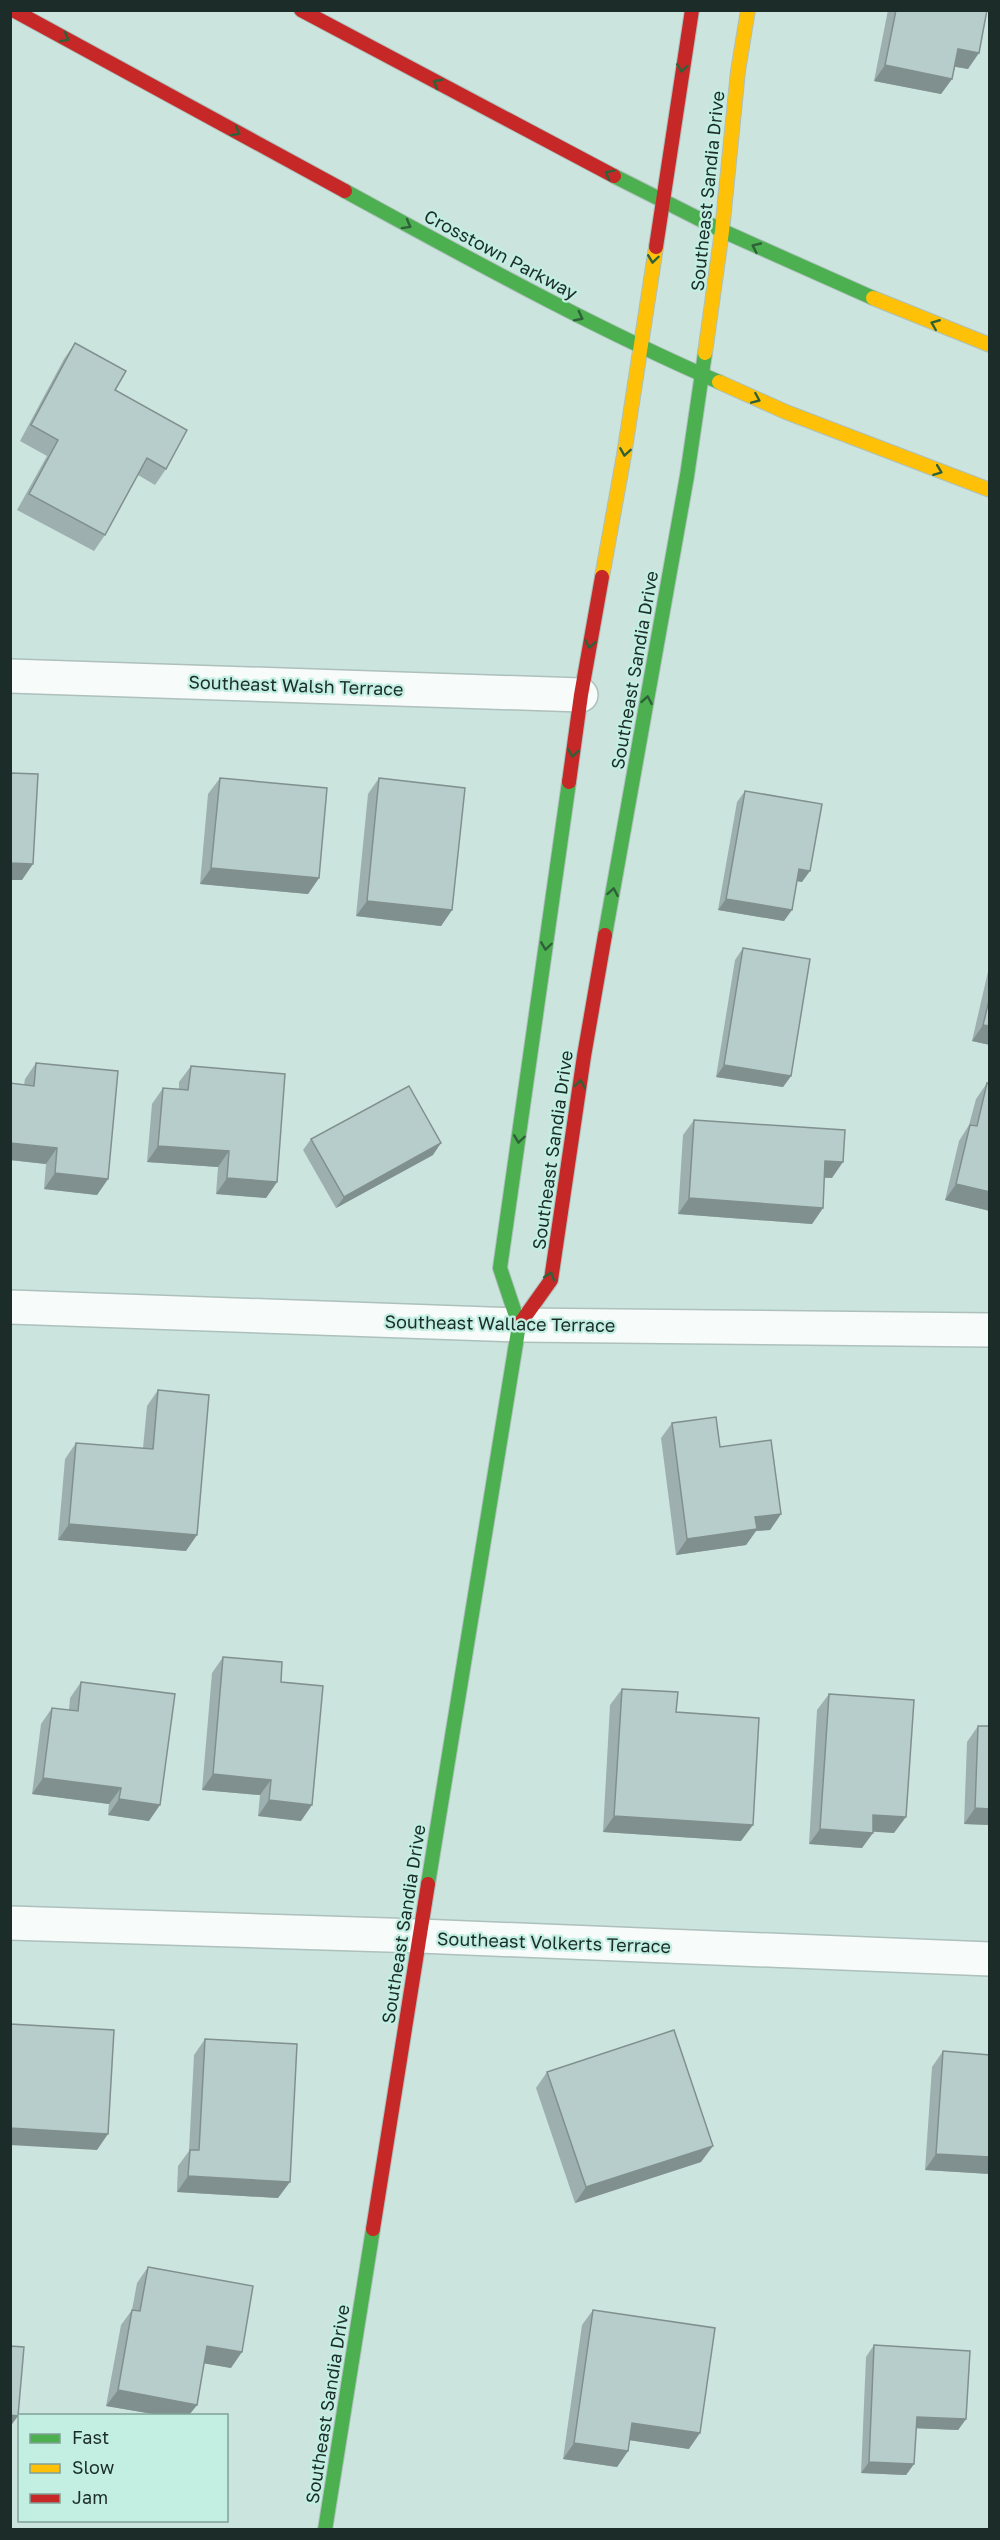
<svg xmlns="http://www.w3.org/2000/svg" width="1000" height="2540" viewBox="0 0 1000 2540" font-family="'Golos Text',sans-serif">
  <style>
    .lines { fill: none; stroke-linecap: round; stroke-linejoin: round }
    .street-casing { stroke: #adc0bb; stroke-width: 36 }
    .fast-casing { stroke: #adc0bb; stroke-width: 16 }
    .slow-casing { stroke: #adc0bb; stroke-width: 16 }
    .jam-casing { stroke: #adc0bb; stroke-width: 16 }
    .street { stroke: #f7fbfa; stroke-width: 33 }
    .fast { stroke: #4caf50; stroke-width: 14 }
    .slow { stroke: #ffc107; stroke-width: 14 }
    .jam { stroke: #c62828; stroke-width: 14 }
    .wall { fill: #9db0af }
    .shaded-wall { fill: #80908e }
    .building { fill: #b7cdcb; stroke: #80908e; stroke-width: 1.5 }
    .oneway { stroke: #2f6139 }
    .labels { text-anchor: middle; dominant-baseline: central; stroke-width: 4.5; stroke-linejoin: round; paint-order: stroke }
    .street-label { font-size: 18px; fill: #1c2d29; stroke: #c2efe2 }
  </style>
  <rect width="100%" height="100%" fill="#cce4de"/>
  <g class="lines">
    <defs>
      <g id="street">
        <polyline points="10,676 581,695"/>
        <polyline points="10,1307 519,1325 990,1330"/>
        <polyline points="10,1923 419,1936 990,1959"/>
      </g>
      <g id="fast">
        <polyline points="614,176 725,232 873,298"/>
        <path d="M345,191C468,258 590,326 719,382"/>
        <polyline points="605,935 687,476 705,353"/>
        <polyline points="519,1325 500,1268 569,782"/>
        <polyline points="428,1884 519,1325"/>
        <polyline points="325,2530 373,2229"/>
      </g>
      <g id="slow">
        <polyline points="873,298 990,345"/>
        <polyline points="705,353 722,231 738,71 748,10"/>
        <polyline points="719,382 786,412 990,490"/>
        <polyline points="602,577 624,455 656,247"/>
      </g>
      <g id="jam">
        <polyline points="13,10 345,191"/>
        <polyline points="301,10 614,176"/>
        <polyline points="656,247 692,10"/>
        <polyline points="569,782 581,695 602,577"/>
        <polyline points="519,1325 551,1280 584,1056 605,935"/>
        <polyline points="373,2229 428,1884"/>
      </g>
    </defs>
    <use href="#street" class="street-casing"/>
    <use href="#fast" class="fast-casing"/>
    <use href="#slow" class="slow-casing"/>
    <use href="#jam" class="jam-casing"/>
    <use href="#street" class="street"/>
    <use href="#fast" class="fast"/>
    <use href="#slow" class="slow"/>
    <use href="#jam" class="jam"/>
  </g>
  <g class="wall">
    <polygon points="888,10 987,10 968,69 955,67 952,79 941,94 874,81"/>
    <polygon points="75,343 166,469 155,485 138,475 105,535 94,551 17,510 47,456 20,441 64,359"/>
    <polygon points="220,778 319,878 308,894 200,884 208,794"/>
    <polygon points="379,778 452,910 441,926 356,916 368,794"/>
    <polygon points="745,791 802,882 797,881 784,921 718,910 737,802"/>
    <polygon points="743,948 791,1076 783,1087 716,1077 735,960"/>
    <polygon points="990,963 990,1045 972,1041"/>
    <polygon points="36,1063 108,1179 97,1195 44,1189 46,1164 10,1160 10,1083 24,1085 25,1079"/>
    <polygon points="191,1066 277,1182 266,1198 216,1194 218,1167 147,1162 152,1104 163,1088 179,1089 179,1082"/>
    <polygon points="987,1083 990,1084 990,1211 945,1200 959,1141 969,1125 976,1099"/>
    <polygon points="694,1120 832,1178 824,1178 823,1208 812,1224 678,1214 683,1135"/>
    <polygon points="311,1139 433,1155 336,1208 303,1150"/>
    <polygon points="158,1390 186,1551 58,1540 65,1459 76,1443 143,1448 147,1406"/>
    <polygon points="672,1423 720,1447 781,1514 770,1530 756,1531 746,1545 676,1555 661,1438"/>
    <polygon points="223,1657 281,1682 301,1821 258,1816 260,1795 202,1790 212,1673"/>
    <polygon points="81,1682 149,1821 108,1815 109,1804 32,1794 41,1724 52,1708 69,1710 70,1698"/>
    <polygon points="622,1689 676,1712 741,1841 603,1832 610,1705"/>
    <polygon points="829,1694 894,1833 873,1831 862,1848 809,1844 817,1710"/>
    <polygon points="978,1726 990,1825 964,1824 967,1742"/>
    <polygon points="205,2039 278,2198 177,2192 178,2166 189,2151 194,2055"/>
    <polygon points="943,2051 990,2055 990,2174 925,2170 932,2067"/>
    <polygon points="547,2072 701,2162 575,2203 536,2088"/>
    <polygon points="148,2267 231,2368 204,2363 197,2405 189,2415 159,2415 106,2406 121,2325 132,2310 137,2283"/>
    <polygon points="593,2310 689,2449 630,2440 628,2451 617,2467 563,2459 582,2325"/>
    <polygon points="874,2345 966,2419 958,2430 916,2428 914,2464 906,2475 861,2473 866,2357"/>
  </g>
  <g class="shaded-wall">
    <polygon points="958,49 979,53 968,69 947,65"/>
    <polygon points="885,65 952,79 941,94 874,81"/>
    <polygon points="10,863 33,864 22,880 10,880"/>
    <polygon points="211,868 319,878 308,894 200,884"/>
    <polygon points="799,869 810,871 802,882 791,880"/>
    <polygon points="726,899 792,910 784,921 718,910"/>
    <polygon points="367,901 452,910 441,926 356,916"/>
    <polygon points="983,1025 990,1026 990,1045 972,1041"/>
    <polygon points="724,1065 791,1076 783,1087 716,1077"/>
    <polygon points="10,1143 57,1148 46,1164 10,1160"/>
    <polygon points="441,1143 433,1155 336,1208 344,1197"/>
    <polygon points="158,1146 229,1151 218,1167 147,1162"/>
    <polygon points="825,1161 843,1162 832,1178 814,1177"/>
    <polygon points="55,1173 108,1179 97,1195 44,1189"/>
    <polygon points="227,1178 277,1182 266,1198 216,1194"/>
    <polygon points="956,1184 990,1192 990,1211 945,1200"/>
    <polygon points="689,1198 823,1208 812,1224 678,1214"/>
    <polygon points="781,1514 770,1530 756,1531 746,1545 676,1555 687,1539 755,1517"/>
    <polygon points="69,1524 197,1535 186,1551 58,1540"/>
    <polygon points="213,1774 271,1780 260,1795 202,1790"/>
    <polygon points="43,1778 121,1788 109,1804 32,1794"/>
    <polygon points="119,1799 160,1805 149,1821 108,1815"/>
    <polygon points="269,1800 312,1805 301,1821 258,1816"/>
    <polygon points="975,1808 990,1809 990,1825 964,1824"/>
    <polygon points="873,1815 906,1817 894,1833 862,1831"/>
    <polygon points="614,1816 753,1825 741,1841 603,1832"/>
    <polygon points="820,1829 873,1833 862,1848 809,1844"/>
    <polygon points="10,2128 108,2134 97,2150 10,2145"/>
    <polygon points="713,2146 701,2162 575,2203 586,2187"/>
    <polygon points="936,2154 990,2157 990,2174 925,2170"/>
    <polygon points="188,2176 290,2182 278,2198 177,2192"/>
    <polygon points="207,2346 242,2352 231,2368 196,2362"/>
    <polygon points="118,2390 197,2405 189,2415 159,2415 106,2406"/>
    <polygon points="10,2415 18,2416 10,2427"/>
    <polygon points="917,2417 966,2419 958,2430 909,2428"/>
    <polygon points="632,2423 700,2433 689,2449 621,2439"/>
    <polygon points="574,2443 628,2451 617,2467 563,2459"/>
    <polygon points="869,2462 914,2464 906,2475 861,2473"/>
  </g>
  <g class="building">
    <polygon points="896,10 987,10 979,53 958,49 952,79 885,65"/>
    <polygon points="75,343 126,371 115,390 187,430 166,469 147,458 105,535 29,494 58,440 31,425"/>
    <polygon points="10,773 38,774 33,864 10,863"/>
    <polygon points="220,778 327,788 319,878 211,868"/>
    <polygon points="379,778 465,788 452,910 367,901"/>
    <polygon points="745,791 822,804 810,871 799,869 792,910 726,899"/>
    <polygon points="743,948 810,959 791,1076 724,1065"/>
    <polygon points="990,996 990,1026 983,1025"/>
    <polygon points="36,1063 118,1071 108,1179 55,1173 57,1148 10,1143 10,1083 34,1086"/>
    <polygon points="191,1066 285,1074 277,1182 227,1178 229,1151 158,1146 163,1088 188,1090"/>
    <polygon points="987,1083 990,1084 990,1192 956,1184 970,1125 977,1126"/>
    <polygon points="409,1086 441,1143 344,1197 311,1139"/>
    <polygon points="694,1120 845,1130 843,1162 825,1161 823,1208 689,1198"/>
    <polygon points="158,1390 209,1395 197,1535 69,1524 76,1443 153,1449"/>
    <polygon points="716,1417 720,1447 771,1440 781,1514 755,1517 757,1529 687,1539 672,1423"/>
    <polygon points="223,1657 282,1662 281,1682 323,1686 312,1805 269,1800 271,1780 213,1774"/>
    <polygon points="81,1682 175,1694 160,1805 119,1799 121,1788 43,1778 52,1708 78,1711"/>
    <polygon points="622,1689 678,1692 676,1712 759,1718 753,1825 614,1816"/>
    <polygon points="829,1694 914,1700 906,1817 873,1815 873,1833 820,1829"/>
    <polygon points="978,1726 990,1726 990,1809 975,1808"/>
    <polygon points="10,2024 114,2030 108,2134 10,2128"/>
    <polygon points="674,2030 713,2146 586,2187 547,2072"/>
    <polygon points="205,2039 297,2044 290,2182 188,2176 190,2150 199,2150"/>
    <polygon points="943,2051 990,2055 990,2157 936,2154"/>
    <polygon points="148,2267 253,2286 242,2352 207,2346 197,2405 118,2390 132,2310 140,2311"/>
    <polygon points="593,2310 715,2328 700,2433 632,2423 628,2451 574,2443"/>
    <polygon points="874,2345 970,2351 966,2419 917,2417 914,2464 869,2462"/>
    <polygon points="10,2346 24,2347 18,2416 10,2415"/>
  </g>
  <defs><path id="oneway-chevron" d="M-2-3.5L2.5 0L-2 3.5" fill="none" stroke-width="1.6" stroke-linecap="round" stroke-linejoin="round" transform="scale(1.5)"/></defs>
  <g class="oneway">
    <use href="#oneway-chevron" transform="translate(65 38) rotate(29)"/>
    <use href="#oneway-chevron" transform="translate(682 68) rotate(98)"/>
    <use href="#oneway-chevron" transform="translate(437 83) rotate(-152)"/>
    <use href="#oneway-chevron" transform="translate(236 132) rotate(29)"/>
    <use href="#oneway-chevron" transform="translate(609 174) rotate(-153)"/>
    <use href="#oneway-chevron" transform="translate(407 225) rotate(29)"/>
    <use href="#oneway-chevron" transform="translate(756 247) rotate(-155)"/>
    <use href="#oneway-chevron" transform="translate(653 259) rotate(98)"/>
    <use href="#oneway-chevron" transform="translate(579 317) rotate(27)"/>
    <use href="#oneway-chevron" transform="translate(935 324) rotate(-158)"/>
    <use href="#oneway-chevron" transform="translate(756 399) rotate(23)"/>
    <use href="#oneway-chevron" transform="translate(625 452) rotate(99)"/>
    <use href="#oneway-chevron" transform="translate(938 471) rotate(21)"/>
    <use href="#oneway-chevron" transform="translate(590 644) rotate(100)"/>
    <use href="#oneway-chevron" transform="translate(647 700) rotate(-80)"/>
    <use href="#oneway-chevron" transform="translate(573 753) rotate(98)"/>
    <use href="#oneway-chevron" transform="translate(613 892) rotate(-80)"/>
    <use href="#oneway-chevron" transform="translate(546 946) rotate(98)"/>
    <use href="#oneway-chevron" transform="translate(580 1084) rotate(-82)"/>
    <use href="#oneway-chevron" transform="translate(519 1139) rotate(98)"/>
    <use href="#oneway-chevron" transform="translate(550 1276) rotate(-72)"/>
  </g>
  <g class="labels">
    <g class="street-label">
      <text transform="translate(707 191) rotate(-84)">Southeast Sandia Drive</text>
      <text transform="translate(501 254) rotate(28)">Crosstown Parkway</text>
      <text transform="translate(634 670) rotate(-80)">Southeast Sandia Drive</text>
      <text transform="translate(296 685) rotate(2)">Southeast Walsh Terrace</text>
      <text transform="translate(552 1150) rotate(-82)">Southeast Sandia Drive</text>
      <text transform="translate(500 1323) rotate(1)">Southeast Wallace Terrace</text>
      <text transform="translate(403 1924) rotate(-81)">Southeast Sandia Drive</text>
      <text transform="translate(554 1942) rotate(2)">Southeast Volkerts Terrace</text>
      <text transform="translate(327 2404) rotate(-81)">Southeast Sandia Drive</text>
    </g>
  </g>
  <rect width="1000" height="2540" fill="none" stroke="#1c2d29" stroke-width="24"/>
  <rect x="18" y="2414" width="210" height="108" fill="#c2efe2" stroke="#80a198" stroke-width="1.5"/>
  <rect x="30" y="2434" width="30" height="9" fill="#4caf50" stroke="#80a198" stroke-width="1.5"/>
  <text x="72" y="2444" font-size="18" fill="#1c2d29">Fast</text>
  <rect x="30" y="2464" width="30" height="9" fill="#ffc107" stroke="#80a198" stroke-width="1.5"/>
  <text x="72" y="2474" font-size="18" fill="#1c2d29">Slow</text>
  <rect x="30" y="2494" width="30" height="9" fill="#c62828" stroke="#80a198" stroke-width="1.5"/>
  <text x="72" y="2504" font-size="18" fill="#1c2d29">Jam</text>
</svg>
